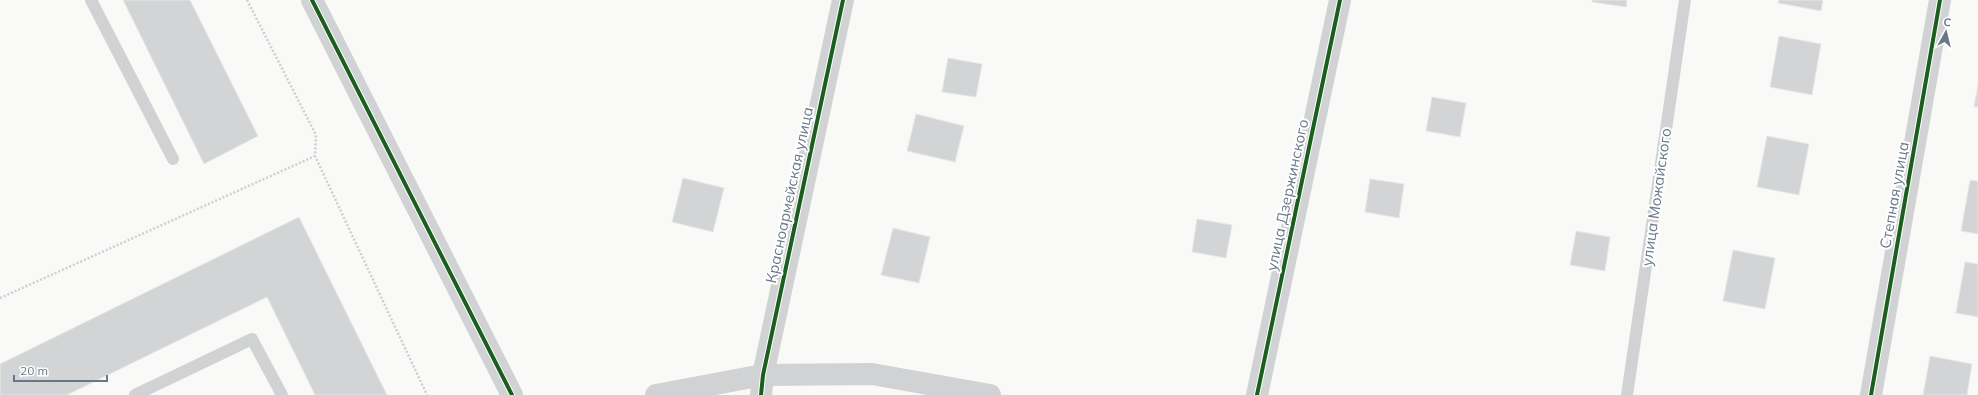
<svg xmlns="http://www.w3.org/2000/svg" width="1978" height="395" viewBox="0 0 1978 395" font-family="Mulish,sans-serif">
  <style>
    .building { fill: #d2d4d5; stroke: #e8e8e8 }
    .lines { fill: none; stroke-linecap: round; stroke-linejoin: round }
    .path { stroke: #cecfd0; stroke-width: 2.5; stroke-dasharray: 2 2; stroke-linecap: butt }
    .service { stroke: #d1d2d3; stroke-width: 12 }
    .minor { stroke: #d1d2d3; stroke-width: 22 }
    .cycleway-casing { stroke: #fff; stroke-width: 6 }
    .cycleway { stroke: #1b5e20; stroke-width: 4 }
    .labels { text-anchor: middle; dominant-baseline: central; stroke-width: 4; stroke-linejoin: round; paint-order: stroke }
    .street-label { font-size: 15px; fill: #687889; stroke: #fff }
  </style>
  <rect width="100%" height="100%" fill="#f9f9f8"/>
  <g class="building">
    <polygon points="123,0 190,0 258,136 204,164"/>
    <polygon points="1592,0 1627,0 1626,7 1592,2"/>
    <polygon points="1779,0 1823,0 1821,11 1778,3"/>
    <polygon points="1779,36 1821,44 1812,95 1770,87"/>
    <polygon points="948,58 982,64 976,97 942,92"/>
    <polygon points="1978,84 1978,107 1974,107"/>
    <polygon points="1432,97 1466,103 1460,137 1426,131"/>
    <polygon points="916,114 964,126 955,162 907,151"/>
    <polygon points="1767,136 1809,144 1799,195 1757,187"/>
    <polygon points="683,178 724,188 713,232 672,222"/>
    <polygon points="1370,179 1404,184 1399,218 1365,212"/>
    <polygon points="1970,180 1978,181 1978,234 1961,231"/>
    <polygon points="299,217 387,395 315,395 267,297 67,395 0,395 0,364"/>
    <polygon points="1197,219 1232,225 1226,258 1192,252"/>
    <polygon points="893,228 930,237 919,283 881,275"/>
    <polygon points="1576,231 1610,237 1605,271 1570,265"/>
    <polygon points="1733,250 1775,258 1765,309 1723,301"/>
    <polygon points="1965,262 1978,264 1978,317 1956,313"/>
    <polygon points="1930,356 1972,364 1967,395 1923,395"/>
  </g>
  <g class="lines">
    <g class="path">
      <polyline points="247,0 316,135 315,156 427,395"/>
      <polyline points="0,298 315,156"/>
    </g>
    <g class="service">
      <polyline points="91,0 173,159"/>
      <polyline points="135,395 252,339 282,395"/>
      <polyline points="1627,395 1685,0"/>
    </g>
    <g class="minor">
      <polyline points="312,0 512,395"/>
      <polyline points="656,395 763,375 872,374 990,395"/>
      <polyline points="761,395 763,375 843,0"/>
      <polyline points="1257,395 1340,0"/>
      <polyline points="1871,395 1940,0"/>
    </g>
    <defs>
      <g id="cycleway">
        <polyline points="312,0 512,395"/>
        <polyline points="761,395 763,375 843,0"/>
        <polyline points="1257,395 1340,0"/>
        <polyline points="1871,395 1940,0"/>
      </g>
    </defs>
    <use href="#cycleway" class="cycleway-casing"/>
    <use href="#cycleway" class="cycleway"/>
  </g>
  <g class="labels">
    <g class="street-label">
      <text transform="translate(789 195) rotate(-78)">Красноармейская улица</text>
      <text transform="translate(1287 195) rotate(-78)">улица Дзержинского</text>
      <text transform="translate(1894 195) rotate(-80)">Степная улица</text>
      <text transform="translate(1656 197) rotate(-82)">улица Можайского</text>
    </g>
  </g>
  <g transform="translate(1946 32) rotate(8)" stroke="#ffffff" stroke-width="3" paint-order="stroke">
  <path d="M0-3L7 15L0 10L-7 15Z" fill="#687889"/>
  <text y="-6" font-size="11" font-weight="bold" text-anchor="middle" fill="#687889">С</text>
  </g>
  <path d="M14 375v6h93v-6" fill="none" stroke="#687889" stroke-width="2"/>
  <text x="20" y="375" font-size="12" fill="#687889" stroke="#ffffff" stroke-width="3" paint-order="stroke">20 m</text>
</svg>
